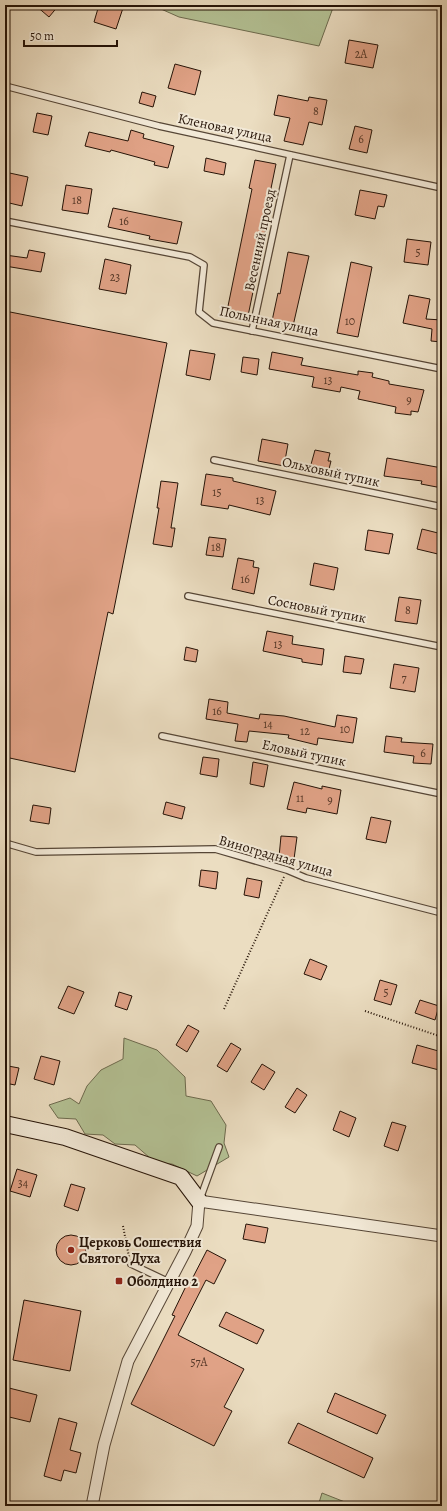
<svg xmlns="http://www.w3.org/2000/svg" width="447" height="1511" viewBox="0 0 447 1511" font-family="Alegreya,serif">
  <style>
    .green { fill: #b4c295; stroke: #6c6a4e }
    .building { fill: #e0a286; stroke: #251307 }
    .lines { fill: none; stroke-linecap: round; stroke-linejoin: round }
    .lane-casing { stroke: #564636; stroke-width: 8 }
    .street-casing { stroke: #564636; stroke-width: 13 }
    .secondary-casing { stroke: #251307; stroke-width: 18 }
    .path { stroke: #251307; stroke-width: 2; stroke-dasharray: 1 2; stroke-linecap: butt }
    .lane { stroke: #f2e9d7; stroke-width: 5.5 }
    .street { stroke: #f2e9d7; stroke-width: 11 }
    .secondary { stroke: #f2e9d7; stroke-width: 16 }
    .poi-dot { fill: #8f2418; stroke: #f2e9d7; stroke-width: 1.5 }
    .labels { text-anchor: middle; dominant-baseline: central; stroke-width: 4; stroke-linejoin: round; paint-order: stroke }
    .number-label { font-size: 12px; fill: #543727 }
    .street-label { font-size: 14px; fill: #251307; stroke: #f2e9d7 }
    .poi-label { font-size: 14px; font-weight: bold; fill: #251307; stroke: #f2e9d7; text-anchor: start }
  </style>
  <rect width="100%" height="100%" fill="#ebddc1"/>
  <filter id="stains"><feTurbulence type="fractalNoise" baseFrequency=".005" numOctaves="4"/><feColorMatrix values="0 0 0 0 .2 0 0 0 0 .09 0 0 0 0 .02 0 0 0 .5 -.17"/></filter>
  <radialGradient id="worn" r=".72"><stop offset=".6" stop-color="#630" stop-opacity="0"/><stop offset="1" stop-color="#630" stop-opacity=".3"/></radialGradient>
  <g class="green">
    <polygon points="152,5 334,5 319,46 179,17"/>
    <polygon points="124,1038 157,1050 185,1077 186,1096 211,1101 226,1125 224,1143 229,1157 197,1176 172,1164 157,1164 135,1145 115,1144 103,1135 85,1134 76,1119 58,1118 49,1105 70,1098 79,1104 87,1086 101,1070 123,1059"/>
    <polygon points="322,1493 355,1506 318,1506"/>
  </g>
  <g class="building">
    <polygon points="35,5 59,5 49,17"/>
    <polygon points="99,5 124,5 116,29 94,22"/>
    <polygon points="349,40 378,45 373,68 345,63"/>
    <polygon points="175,64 201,71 195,95 168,88"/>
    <polygon points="142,92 156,96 153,107 139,103"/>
    <polygon points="278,95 308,101 309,97 327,100 322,125 309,122 303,145 284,141 290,118 274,115"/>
    <polygon points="37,113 52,116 48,135 33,132"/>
    <polygon points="355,126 372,130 367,153 349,149"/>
    <polygon points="131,130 144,134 143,138 174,146 168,168 154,165 155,162 111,150 110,152 85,146 89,132 128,141"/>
    <polygon points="206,158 226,163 224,175 204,171"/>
    <polygon points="255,160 276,164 268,203 271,204 248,316 227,311 252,189 249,188"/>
    <polygon points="5,172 28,177 22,206 5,202"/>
    <polygon points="66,185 92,189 88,214 62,210"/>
    <polygon points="360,190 387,195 384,207 378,206 375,219 355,215"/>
    <polygon points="113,208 182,222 177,244 149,239 150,236 108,227"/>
    <polygon points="407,239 431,242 428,265 404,262"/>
    <polygon points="29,250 45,253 41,272 5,266 5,255 27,258"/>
    <polygon points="288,252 309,256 293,326 272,321 278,293 280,294"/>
    <polygon points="105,259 131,265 126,294 99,289"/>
    <polygon points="351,262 372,267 358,337 337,333"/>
    <polygon points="409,295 430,299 426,319 442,320 442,342 431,341 432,329 403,323"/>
    <polygon points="5,311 167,343 113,614 108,612 75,772 5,757"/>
    <polygon points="190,350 215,354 210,380 186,375"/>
    <polygon points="272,352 303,358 301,365 358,375 358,371 373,373 372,377 389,381 389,384 424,390 418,412 411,411 411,415 395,413 396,407 358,399 360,391 341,387 340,392 312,387 314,377 269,369"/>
    <polygon points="243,357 259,359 257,375 241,372"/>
    <polygon points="262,439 288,444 284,466 258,461"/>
    <polygon points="315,450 330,453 328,461 331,461 328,473 310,468"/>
    <polygon points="387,458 442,468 442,488 421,484 422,481 384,476"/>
    <polygon points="206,474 233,478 233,481 276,491 270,515 229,505 228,509 201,505"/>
    <polygon points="161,481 178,483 171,528 175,528 172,547 153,544 159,508 157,508"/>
    <polygon points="422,529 442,534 442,555 417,549"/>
    <polygon points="368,530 393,534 389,554 365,550"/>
    <polygon points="209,537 226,539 223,557 206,555"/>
    <polygon points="238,558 254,561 253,567 259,568 254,594 232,589"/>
    <polygon points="314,563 338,568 334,590 310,585"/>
    <polygon points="399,597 421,600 417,624 395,621"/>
    <polygon points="267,631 293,636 292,644 324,649 322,665 302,662 302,659 263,651"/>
    <polygon points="186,647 198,650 196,662 184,660"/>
    <polygon points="345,656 364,659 361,674 343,672"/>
    <polygon points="394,664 419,668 415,692 390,688"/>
    <polygon points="209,699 228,702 227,713 259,719 260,714 284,716 335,727 337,715 357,718 353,743 318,738 317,745 288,738 289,735 249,731 247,742 235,741 238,724 206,719"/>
    <polygon points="386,736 402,738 401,742 433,744 431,764 413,763 414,756 384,752"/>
    <polygon points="203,757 219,759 217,777 200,774"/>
    <polygon points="253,762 268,765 264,787 250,784"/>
    <polygon points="294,782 322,789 322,786 341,790 337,814 307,808 306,813 287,809"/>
    <polygon points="166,802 185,807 182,819 163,814"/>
    <polygon points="33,805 51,808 49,824 30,821"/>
    <polygon points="371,817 391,821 386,843 366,839"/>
    <polygon points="281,836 297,837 294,859 279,857"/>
    <polygon points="201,870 218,872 216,889 199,886"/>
    <polygon points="247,878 262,881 259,898 244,895"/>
    <polygon points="310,959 327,966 321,980 304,974"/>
    <polygon points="380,980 397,985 391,1005 374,1000"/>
    <polygon points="68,986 84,992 74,1014 58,1008"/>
    <polygon points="119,992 132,996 127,1010 115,1006"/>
    <polygon points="420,1000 439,1006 435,1020 415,1013"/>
    <polygon points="188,1025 199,1031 187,1052 176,1045"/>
    <polygon points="231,1043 241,1049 227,1072 217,1066"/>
    <polygon points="417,1045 442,1052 442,1059 439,1070 412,1063"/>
    <polygon points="41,1056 60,1061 54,1085 34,1079"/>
    <polygon points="262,1064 275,1072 264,1090 251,1082"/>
    <polygon points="8,1066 19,1068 15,1085 5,1083"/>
    <polygon points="297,1088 307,1095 295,1113 285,1107"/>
    <polygon points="340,1111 356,1118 349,1137 333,1130"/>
    <polygon points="392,1122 406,1126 398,1151 384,1146"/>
    <polygon points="17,1169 37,1175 30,1197 10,1191"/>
    <polygon points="71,1184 85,1188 78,1211 64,1206"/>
    <polygon points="246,1224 268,1228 265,1243 243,1239"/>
    <circle cx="71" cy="1250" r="15"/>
    <polygon points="207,1250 226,1260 214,1284 206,1280 178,1335 244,1369 224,1407 232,1411 214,1446 131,1404 175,1316 172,1315 188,1282 190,1283"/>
    <polygon points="24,1300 81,1311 70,1371 13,1360"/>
    <polygon points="226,1312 264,1330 257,1344 219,1326"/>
    <polygon points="5,1387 37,1395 30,1422 5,1416"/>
    <polygon points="335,1393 386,1415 377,1434 327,1412"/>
    <polygon points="59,1418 77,1423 70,1450 81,1453 76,1473 64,1470 61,1481 44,1476"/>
    <polygon points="298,1423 373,1458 364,1478 288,1443"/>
  </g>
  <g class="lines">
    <defs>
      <g id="lane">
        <polyline points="5,86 159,126 442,188"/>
        <polyline points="5,221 190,257 204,265 199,312 213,323 442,369"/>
        <polyline points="252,331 290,155"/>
        <polyline points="214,460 442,507"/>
        <polyline points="188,596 442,647"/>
        <polyline points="162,736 442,794"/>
        <polyline points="5,843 36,852 215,849 287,870 306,878 442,913"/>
        <polyline points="200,1199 219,1147"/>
        <polyline points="131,1264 169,1282"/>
      </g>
      <polyline id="street" points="92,1506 104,1445 128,1361 185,1252 197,1226 199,1201 442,1236"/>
      <polyline id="secondary" points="5,1124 65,1137 181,1177 199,1201"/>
    </defs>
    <use href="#lane" class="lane-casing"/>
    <use href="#street" class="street-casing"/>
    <use href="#secondary" class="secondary-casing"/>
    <g class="path">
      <polyline points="224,1009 284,877"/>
      <polyline points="365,1011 442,1037"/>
      <polyline points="123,1226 129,1257"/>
    </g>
    <use href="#lane" class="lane"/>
    <use href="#street" class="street"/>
    <use href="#secondary" class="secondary"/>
  </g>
  <g class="poi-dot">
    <circle cx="71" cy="1250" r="4"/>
    <rect x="115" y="1277" width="8" height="8" rx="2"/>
  </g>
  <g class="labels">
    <g class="number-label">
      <text x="361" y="54">2А</text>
      <text x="316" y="111">8</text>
      <text x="361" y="139">6</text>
      <text x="77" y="200">18</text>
      <text x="124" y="221">16</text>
      <text x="418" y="252">5</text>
      <text x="115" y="277">23</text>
      <text x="350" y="321">10</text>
      <text x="328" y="380">13</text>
      <text x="409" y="400">9</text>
      <text x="217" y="492">15</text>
      <text x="260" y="500">13</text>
      <text x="216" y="547">18</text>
      <text x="245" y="579">16</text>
      <text x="408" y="610">8</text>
      <text x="278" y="644">13</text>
      <text x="404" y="678">7</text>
      <text x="217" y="711">16</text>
      <text x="268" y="724">14</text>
      <text x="345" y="729">10</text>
      <text x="305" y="731">12</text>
      <text x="423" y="753">6</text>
      <text x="300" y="798">11</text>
      <text x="330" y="800">9</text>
      <text x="386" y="992">5</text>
      <text x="23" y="1183">34</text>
      <text x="199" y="1362">57А</text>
    </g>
    <g class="street-label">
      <text transform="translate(225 128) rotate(12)">Кленовая улица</text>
      <text transform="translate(260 240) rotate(-78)">Весенний проезд</text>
      <text transform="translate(269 321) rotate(12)">Полынная улица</text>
      <text transform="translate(331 472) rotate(12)">Ольховый тупик</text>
      <text transform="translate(317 609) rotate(11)">Сосновый тупик</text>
      <text transform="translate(304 753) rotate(12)">Еловый тупик</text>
      <text transform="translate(276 856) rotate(16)">Виноградная улица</text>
    </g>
    <g class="poi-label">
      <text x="79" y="1242">Церковь Сошествия<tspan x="79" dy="16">Святого Духа</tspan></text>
      <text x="127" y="1281">Оболдино 2</text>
    </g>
  </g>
  <rect width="447" height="1511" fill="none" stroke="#ebddc1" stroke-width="20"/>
  <rect x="6" y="6" width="435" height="1499" fill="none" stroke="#251307" stroke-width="2"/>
  <rect x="10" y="10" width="427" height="1491" fill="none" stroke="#251307"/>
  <path d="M24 40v6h93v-6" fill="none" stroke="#251307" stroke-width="2"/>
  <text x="30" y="40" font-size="12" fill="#251307" stroke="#f2e9d7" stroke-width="3" paint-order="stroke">50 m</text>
  <rect width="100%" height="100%" filter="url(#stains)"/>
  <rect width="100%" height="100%" fill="url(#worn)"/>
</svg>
